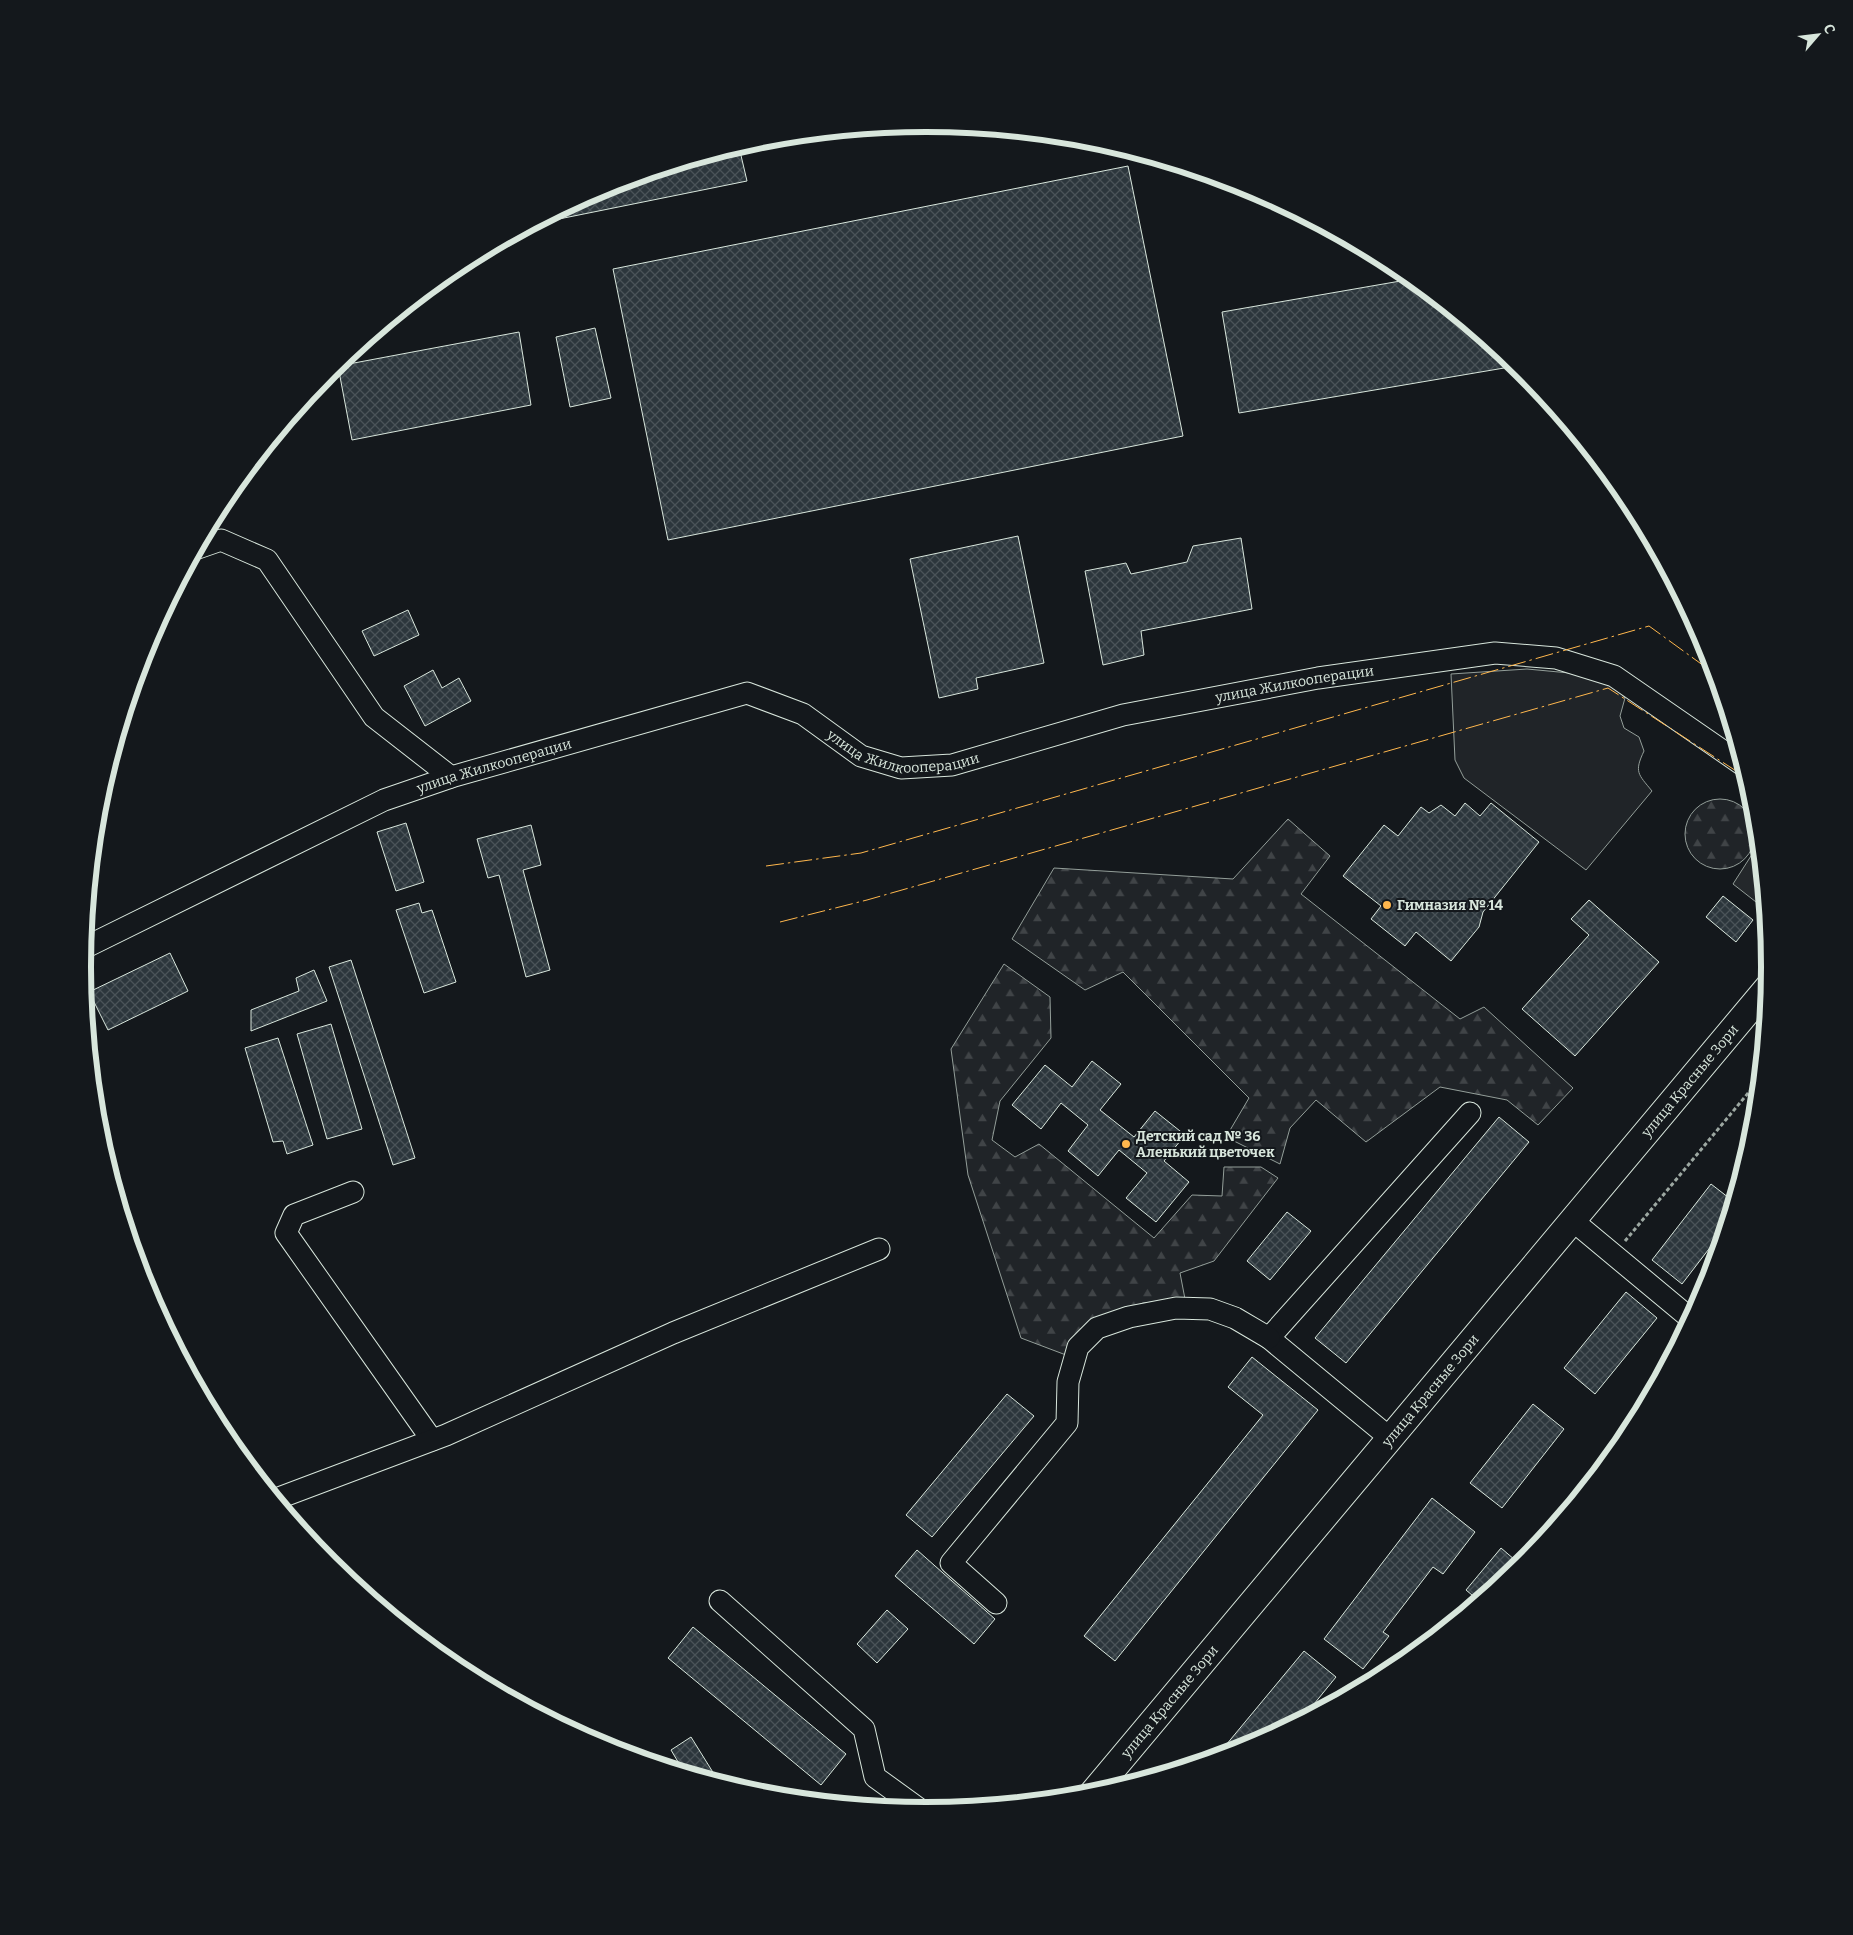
<svg xmlns="http://www.w3.org/2000/svg" width="1853" height="1935" viewBox="0 0 1853 1935" font-family="Bitter,serif">
  <style>
    .green { fill: #202428; stroke: #939e99 }
    .forest { fill: url(#forest-firs); stroke: #939e99 }
    .parking { fill: #24282b; stroke: #939e99 }
    .building { fill: url(#building-cross-hatch); stroke: #d8e6dc }
    .lines { fill: none; stroke-linecap: round; stroke-linejoin: round }
    .minor-casing { stroke: #d8e6dc; stroke-width: 23 }
    .major-casing { stroke: #d8e6dc; stroke-width: 28 }
    .path { stroke: #9da8a2; stroke-width: 3; stroke-dasharray: 4 2.5; stroke-linecap: butt }
    .minor { stroke: #14181c; stroke-width: 21 }
    .major { stroke: #14181c; stroke-width: 26 }
    .power { stroke: #ffb74d; stroke-width: 1; stroke-dasharray: 18 4 2.5 4; stroke-linecap: butt }
    .poi-dot { fill: #ffb74d; stroke: #14181c; stroke-width: 2 }
    .labels { text-anchor: middle; dominant-baseline: central; stroke-width: 4; stroke-linejoin: round; paint-order: stroke }
    .street-label { font-size: 14px; fill: #d8e6dc; stroke: #14181c }
    .poi-label { font-size: 14px; font-weight: bold; fill: #d8e6dc; stroke: #14181c; text-anchor: start }
    .rim { fill: none; stroke: #d8e6dc; stroke-width: 6 }
  </style>
  <defs>
    <pattern id="forest-firs" width="22" height="20" patternUnits="userSpaceOnUse" patternTransform="scale(1.25)"><rect width="22" height="20" fill="#202428"/><path d="M5 1l3.5 6h-7zM16 11l3.5 6h-7z" fill="#404447"/></pattern>
    <pattern id="building-cross-hatch" width="8" height="8" patternUnits="userSpaceOnUse" patternTransform="scale(1.25)"><rect width="8" height="8" fill="#2c363c"/><path d="M0 0l8 8M0 8l8-8" fill="none" stroke="#4a5358"/></pattern>
  </defs>
  <rect width="100%" height="100%" fill="#14181c"/>
  <path class="green" d="M1527,669L1580,674L1616,687L1625,698L1620,716L1624,728L1639,737L1644,751C1634,772 1638,774 1652,791L1586,870L1464,778L1455,760L1451,674Z"/>
  <g class="forest">
    <circle cx="1720" cy="834" r="35"/>
    <polygon points="1288,819 1330,856 1301,894 1460,1019 1484,1007 1573,1088 1538,1125 1507,1100 1440,1087 1366,1142 1316,1100 1290,1128 1280,1164 1226,1137 1249,1098 1123,972 1085,990 1012,939 1054,868 1233,879"/>
    <polygon points="1004,964 1050,997 1051,1038 1000,1101 992,1140 1015,1157 1039,1144 1154,1238 1192,1195 1222,1196 1224,1167 1261,1167 1278,1178 1214,1261 1180,1273 1185,1299 1143,1303 1104,1319 1066,1355 1021,1338 968,1175 951,1049"/>
  </g>
  <polygon class="parking" points="1758,845 1765,909 1733,884"/>
  <g class="building">
    <polygon points="739,147 747,181 549,221 549,217 604,188"/>
    <polygon points="1128,166 1183,436 668,540 613,269"/>
    <polygon points="1412,279 1508,358 1510,367 1239,413 1222,312"/>
    <polygon points="595,328 611,398 570,407 556,337"/>
    <polygon points="519,332 531,405 352,440 338,366"/>
    <polygon points="1018,536 1044,663 976,678 978,689 939,698 910,559"/>
    <polygon points="1241,538 1252,609 1141,631 1144,655 1103,665 1085,571 1126,563 1131,574 1187,562 1193,546"/>
    <polygon points="408,610 419,635 374,656 362,631"/>
    <polygon points="433,670 442,688 459,678 471,701 425,726 404,686"/>
    <polygon points="1465,803 1480,816 1491,803 1539,842 1483,912 1479,927 1451,961 1416,932 1405,946 1371,919 1381,906 1343,876 1384,825 1398,836 1421,807 1429,813 1441,805 1455,816"/>
    <polygon points="406,823 424,882 396,891 377,832"/>
    <polygon points="531,825 541,865 523,870 550,970 526,977 499,875 488,878 477,839"/>
    <polygon points="1723,896 1753,920 1736,942 1706,917"/>
    <polygon points="1589,900 1659,962 1575,1056 1522,1009 1589,935 1571,919"/>
    <polygon points="419,903 422,913 432,910 456,982 424,993 396,910"/>
    <polygon points="170,953 188,991 108,1030 89,992"/>
    <polygon points="351,960 415,1158 393,1165 329,967"/>
    <polygon points="314,970 327,1001 251,1031 251,1010 299,991 296,978"/>
    <polygon points="331,1024 362,1129 327,1139 297,1034"/>
    <polygon points="278,1038 313,1145 287,1154 283,1141 273,1142 245,1048"/>
    <polygon points="1092,1061 1121,1084 1100,1110 1134,1137 1155,1111 1185,1135 1164,1161 1189,1182 1156,1222 1126,1198 1147,1173 1119,1150 1098,1176 1068,1151 1088,1125 1061,1103 1041,1129 1012,1105 1045,1065 1072,1087"/>
    <polygon points="1499,1117 1529,1142 1346,1363 1315,1338"/>
    <polygon points="1711,1184 1733,1201 1725,1228 1682,1284 1652,1260"/>
    <polygon points="1287,1212 1311,1231 1270,1280 1247,1261"/>
    <polygon points="1626,1292 1657,1318 1595,1394 1564,1368"/>
    <polygon points="1252,1357 1318,1410 1115,1661 1084,1636 1263,1415 1228,1387"/>
    <polygon points="1007,1394 1034,1416 932,1537 906,1515"/>
    <polygon points="1533,1404 1564,1429 1502,1508 1470,1483"/>
    <polygon points="1432,1498 1475,1532 1443,1574 1433,1567 1383,1632 1389,1636 1363,1669 1324,1639"/>
    <polygon points="1501,1548 1522,1566 1479,1601 1466,1590"/>
    <polygon points="917,1550 995,1619 974,1644 895,1576"/>
    <polygon points="887,1610 908,1629 877,1663 857,1644"/>
    <polygon points="693,1627 846,1754 821,1785 668,1658"/>
    <polygon points="1304,1651 1336,1677 1301,1720 1249,1747 1216,1757"/>
    <polygon points="691,1737 719,1782 684,1772 671,1750"/>
  </g>
  <g class="lines">
    <defs>
      <g id="minor">
        <polyline points="198,548 221,540 267,560 374,717 451,777"/>
        <path id="s1" d="M84,948L384,800L451,777L747,693L803,714L861,756L901,768L952,765L1123,715L1318,678L1495,653L1556,658L1614,676L1743,765"/>
        <polyline points="353,1192 294,1215 286,1233 432,1440"/>
        <polyline points="1572,1220 1691,1319"/>
        <polyline points="1390,1438 1269,1338 1470,1113"/>
        <polyline points="276,1499 446,1435 673,1333 879,1249"/>
        <polyline points="720,1601 864,1729 875,1777 922,1811"/>
        <polyline points="996,1603 951,1563 1067,1423 1068,1382 1078,1347 1097,1328 1129,1317 1176,1308 1210,1309 1235,1318 1269,1338"/>
      </g>
      <g id="major">
        <path id="s2" d="M1091,1795L1769,986"/>
      </g>
    </defs>
    <use href="#minor" class="minor-casing"/>
    <use href="#major" class="major-casing"/>
    <polyline class="path" points="1625,1241 1759,1080"/>
    <use href="#minor" class="minor"/>
    <use href="#major" class="major"/>
    <g class="power">
      <polyline points="766,866 861,853 1649,626 1715,674"/>
      <polyline points="780,922 867,900 1608,688 1747,778"/>
    </g>
  </g>
  <g class="poi-dot">
    <circle cx="1387" cy="905" r="5"/>
    <circle cx="1126" cy="1144" r="5"/>
  </g>
  <g class="labels">
    <g class="street-label">
      <text stroke="none"><textPath href="#s1" startOffset="1290">улица Жилкооперации</textPath></text>
      <text stroke="none"><textPath href="#s1" startOffset="885">улица Жилкооперации</textPath></text>
      <text stroke="none"><textPath href="#s1" startOffset="450">улица Жилкооперации</textPath></text>
      <text stroke="none"><textPath href="#s2" startOffset="932">улица Красные Зори</textPath></text>
      <text stroke="none"><textPath href="#s2" startOffset="528">улица Красные Зори</textPath></text>
      <text stroke="none"><textPath href="#s2" startOffset="122">улица Красные Зори</textPath></text>
    </g>
    <g class="poi-label">
      <text x="1397" y="905">Гимназия № 14</text>
      <text x="1136" y="1136">Детский сад № 36<tspan x="1136" dy="16">Аленький цветочек</tspan></text>
    </g>
  </g>
  <path d="M0 0H1853V1935H0ZM91 967a835 835 0 1 1 1670 0a835 835 0 1 1-1670 0Z" fill="#14181c" fill-rule="evenodd"/>
  <path class="rim" d="M91 967a835 835 0 1 1 1670 0a835 835 0 1 1-1670 0Z"/>
  <g transform="translate(1818 35) rotate(62)" stroke="#14181c" stroke-width="4" paint-order="stroke">
  <path d="M0-4L9 19L0 12L-9 19Z" fill="#d8e6dc"/>
  <text y="-8" font-size="14" font-weight="bold" text-anchor="middle" fill="#d8e6dc">С</text>
  </g>
</svg>
